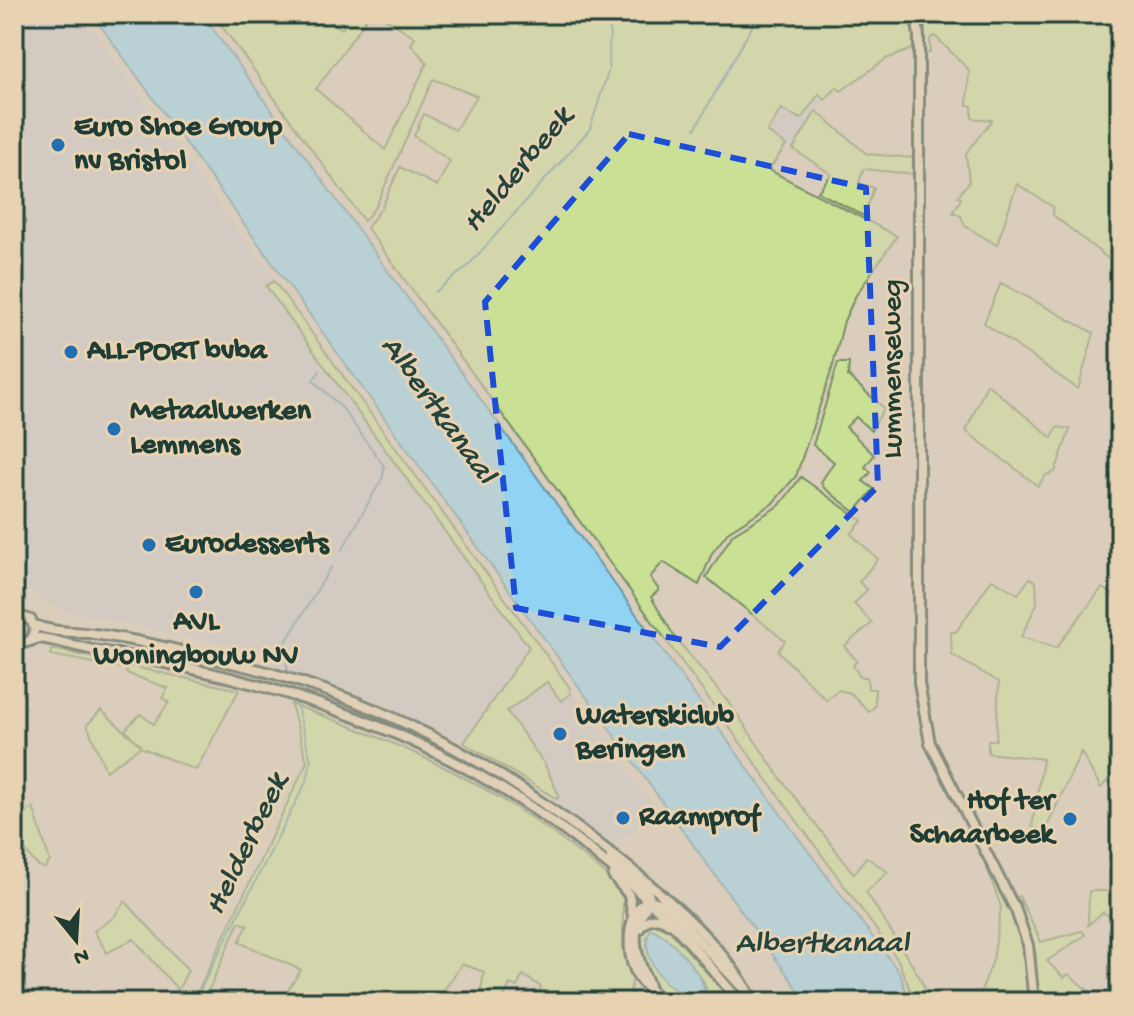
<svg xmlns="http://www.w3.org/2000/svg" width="1134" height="1016" viewBox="0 0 1134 1016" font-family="'Gochi Hand',sans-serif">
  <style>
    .built { fill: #cac6c8 }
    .green { fill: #cae095; stroke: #748e64; stroke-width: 2; fill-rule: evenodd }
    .water { fill: #91d3f2; stroke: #6397a6; stroke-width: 2 }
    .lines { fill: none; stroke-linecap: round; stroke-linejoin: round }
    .stream { stroke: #6397a6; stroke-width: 2 }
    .major-casing { stroke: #1f3d34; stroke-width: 14 }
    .major { stroke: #e7d3b1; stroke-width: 8 }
    .marked { fill: none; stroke: #1d4ed8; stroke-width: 6; stroke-dasharray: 16 10; stroke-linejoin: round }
    .poi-dot { fill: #1f6fb2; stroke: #e7d3b1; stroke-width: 3 }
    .labels { text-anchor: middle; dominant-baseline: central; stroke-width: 6; stroke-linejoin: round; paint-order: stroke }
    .poi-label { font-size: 30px; font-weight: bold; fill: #1f3d34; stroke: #e7d3b1; text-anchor: start }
    .street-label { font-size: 30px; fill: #1f3d34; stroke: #e7d3b1 }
    .water-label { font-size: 32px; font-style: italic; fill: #25443e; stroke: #e7d3b1 }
  </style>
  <rect width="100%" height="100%" fill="#dacdbb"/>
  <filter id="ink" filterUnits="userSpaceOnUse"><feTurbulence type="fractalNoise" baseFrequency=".0125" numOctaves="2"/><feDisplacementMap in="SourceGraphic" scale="16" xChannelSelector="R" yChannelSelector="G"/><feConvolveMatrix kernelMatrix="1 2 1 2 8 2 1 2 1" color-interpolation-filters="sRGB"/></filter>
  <g filter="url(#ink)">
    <g class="built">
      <polygon points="14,14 81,14 274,281 267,286 529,648 464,743 351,691 269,665 273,655 58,609 14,580"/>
      <polygon points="819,94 825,100 793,149 766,133 781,108 801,119"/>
      <polygon points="547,682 570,694 570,688 657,812 613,845 552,799 559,796 545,765 507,710"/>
    </g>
    <g class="green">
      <polygon points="213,14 320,14 342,29 345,25 332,14 370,14 316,89 385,150 427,63 411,44 415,37 378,14 910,14 915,48 886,59 841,91 837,87 825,100 819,94 801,119 781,109 767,132 786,145 769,170 897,236 856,295 844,321 832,369 796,476 772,504 729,531 712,553 699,585 663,562 650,577 659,590 651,597 674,636 733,708 778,775 854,874 866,857 888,872 866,892 919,976 931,1002 915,1002 898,960 367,228 382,207 400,167 437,186 450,161 414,136 424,114 455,130 477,96 433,79 376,206 364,221"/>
      <polygon points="929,14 1120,14 1120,268 1053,215 1053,207 1017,184 997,245 965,226 961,216 953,212 961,199 958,196 969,182 966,153 992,120 972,118 972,106 967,105 969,70 935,36 930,39 930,53 924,52 925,26"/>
      <polygon points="816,111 867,154 915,158 914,174 863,169 859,183 874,188 864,216 818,192 831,174 793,149"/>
      <polygon points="274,281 570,688 570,694 561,701 547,682 507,711 545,765 559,796 557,799 464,743 529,647 266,286"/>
      <polygon points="1001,283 1094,333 1078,389 984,323"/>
      <polygon points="838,363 849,363 848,376 884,408 871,431 856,417 846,427 874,455 865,467 871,472 863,481 874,489 855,512 823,487 821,482 834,462 813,445"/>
      <polygon points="987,384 1052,438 1057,427 1070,429 1055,472 1046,475 1038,486 966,431"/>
      <polygon points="801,477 862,521 851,534 878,559 859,582 867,590 854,604 872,623 844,646 857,661 853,665 860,677 867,677 868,689 875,689 875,706 869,712 851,693 839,690 826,700 778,651 785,641 706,577 733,534 780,505"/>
      <polygon points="1030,578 1036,582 1037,604 1021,637 1056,648 1102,588 1120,599 1120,766 1101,788 1081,752 1045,831 1032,827 1043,759 988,753 988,740 996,740 999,682 952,655 951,632 956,632 992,579 1018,594"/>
      <polygon points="52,649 239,690 196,770 140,747 106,771 87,725 101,710 141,746 125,730 140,714 154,724 169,702 162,698 168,688 126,673 127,669 51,655"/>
      <path d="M291,704C392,740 480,777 566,843C586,858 612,875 623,898V947L633,979L630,991L637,1002H535L541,987L523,975L517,987L510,984L502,1002H479L484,972L462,964L440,996L447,1002H280L301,970L239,942L248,925L239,922L210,987L198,1002H189L199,989L307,762Z"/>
      <polygon points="33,807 50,861 45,868 38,866 14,838 14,825"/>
      <polygon points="981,851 1013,910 1026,950 1028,1002 977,1002 993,960 1001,907"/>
      <polygon points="1089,891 1120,891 1120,923 1103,912 1088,925"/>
      <polygon points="1019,896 1041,942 1082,931 1085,935 1047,961 1064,978 1068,974 1091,993 1082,1002 1037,1002 1036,954 1015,898"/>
      <polygon points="125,901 188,970 178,990 134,939 107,953 94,931 113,918"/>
      <path d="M653,923L669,930L733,1002H672C650,987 641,959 642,934ZM664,936L703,980L706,988L702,995L689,996C666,979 650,968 647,937Z"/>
    </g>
    <g class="water">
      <polygon points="92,14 202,14 791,828 899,972 910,1002 807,1002"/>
      <path d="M651,929C666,932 709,979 704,994C674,1007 634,954 651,929Z"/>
    </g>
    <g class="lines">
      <g class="stream">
        <polyline points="695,129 759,14"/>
        <polyline points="435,292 467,267 590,129 609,69 610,14"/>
        <polyline points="320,371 313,380 342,408 384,466 383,477 342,550"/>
        <polyline points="288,673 284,645 331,567"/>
        <polyline points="194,1002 307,780 311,761 296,703"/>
      </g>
      <defs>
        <g id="major">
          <polyline points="916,14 919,37 919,683 930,743 1014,907"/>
          <polyline points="14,614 31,620 35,629 31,640"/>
          <path d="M34,625C53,633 74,631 94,634C141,640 190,653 236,664C397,702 524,780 649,884C687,915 725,952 750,995"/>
          <path d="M14,646L40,638C61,641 79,648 99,651C308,684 490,752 647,899C681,930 710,967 740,1002"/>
          <polyline points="611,857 647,891 650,899"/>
          <polyline points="613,876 629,895 633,916"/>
          <polyline points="1014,905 1028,945 1034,1002"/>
          <path d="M639,929C646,918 657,915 668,923"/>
          <path d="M649,985C641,966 631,944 638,922C640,914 647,908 650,900"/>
          <path d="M663,1002C653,994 642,984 636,973C626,952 626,913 648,900L664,904L756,1002"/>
        </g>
      </defs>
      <use href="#major" class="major-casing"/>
      <use href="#major" class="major"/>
    </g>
  </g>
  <path d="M0 0H1134V1016H0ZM629,134L866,188L878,486L720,647L516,608L485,302Z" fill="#dacdbb" fill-opacity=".55" fill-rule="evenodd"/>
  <path class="marked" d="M629,134L866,188L878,486L720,647L516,608L485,302Z"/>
  <g class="poi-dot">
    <circle cx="58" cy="145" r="8"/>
    <circle cx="71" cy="352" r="8"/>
    <circle cx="114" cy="429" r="8"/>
    <circle cx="149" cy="545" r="8"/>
    <circle cx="196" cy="592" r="8"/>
    <circle cx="560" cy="734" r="8"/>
    <circle cx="623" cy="818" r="8"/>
    <circle cx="1070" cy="819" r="8"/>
  </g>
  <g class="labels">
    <g class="poi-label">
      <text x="74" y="128">Euro Shoe Group<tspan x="74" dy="34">nv Bristol</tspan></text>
      <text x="87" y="352">ALL-PORT bvba</text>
      <text x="130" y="412">Metaalwerken<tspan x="130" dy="34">Lemmens</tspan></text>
      <text x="165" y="545">Eurodesserts</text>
      <text x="196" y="623" text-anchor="middle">AVL<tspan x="196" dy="34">Woningbouw NV</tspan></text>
      <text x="576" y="717">Waterskiclub<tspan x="576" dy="34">Beringen</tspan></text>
      <text x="1054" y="802" text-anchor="end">Hof ter<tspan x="1054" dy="34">Schaarbeek</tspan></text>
      <text x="639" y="818">Raamprof</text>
    </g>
    <g class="street-label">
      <text transform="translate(894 369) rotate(-90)">Lummenseweg</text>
    </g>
    <g class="water-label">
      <text transform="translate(519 171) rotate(-50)">Helderbeek</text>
      <text transform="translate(437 411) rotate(54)">Albertkanaal</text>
      <text transform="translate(248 845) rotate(-64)">Helderbeek</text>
      <text x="822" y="945">Albertkanaal</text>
    </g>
  </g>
  <rect width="1134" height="1016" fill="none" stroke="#e7d3b1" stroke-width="48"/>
  <rect x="24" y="24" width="1086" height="968" fill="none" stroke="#1f3d34" stroke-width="3" filter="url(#ink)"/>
  <g transform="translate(76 940) rotate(162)" stroke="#e7d3b1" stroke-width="6" paint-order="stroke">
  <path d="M0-6L14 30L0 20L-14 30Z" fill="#1f3d34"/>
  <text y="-12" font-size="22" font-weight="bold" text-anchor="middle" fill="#1f3d34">N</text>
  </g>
</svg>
